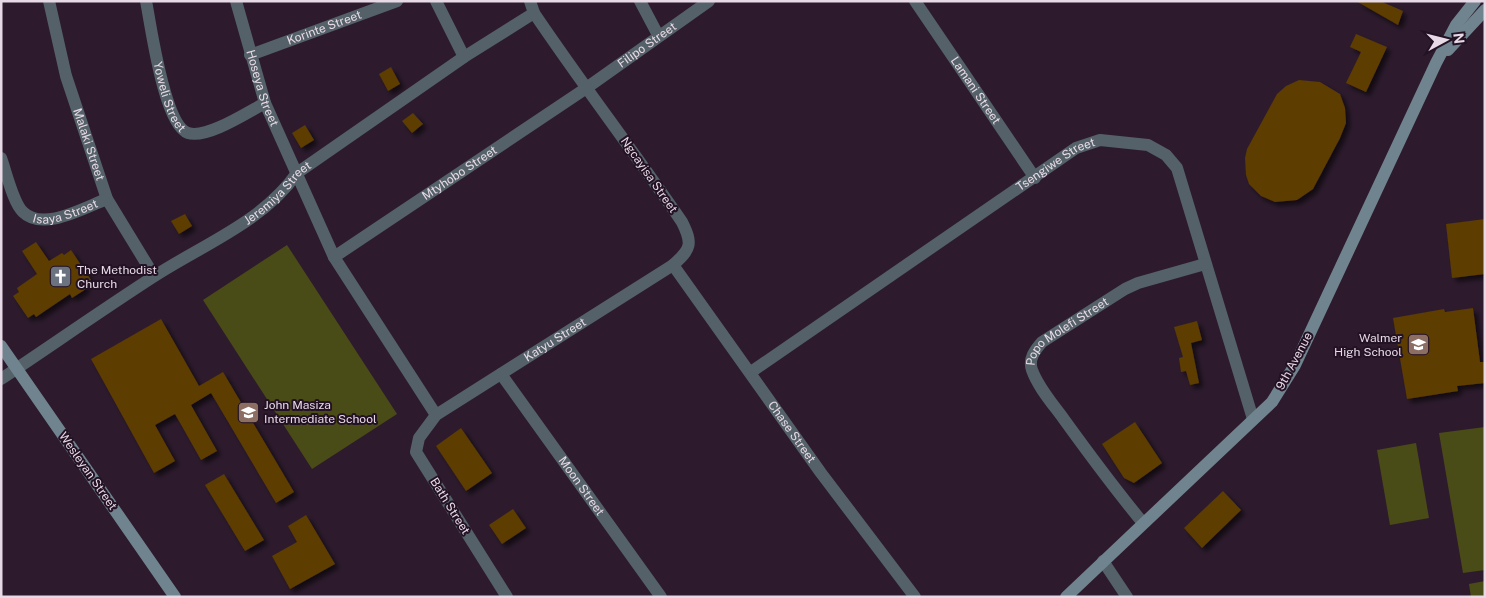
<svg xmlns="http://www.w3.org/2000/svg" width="1486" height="598" viewBox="0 0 1486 598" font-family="'Public Sans',sans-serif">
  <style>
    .green { fill: #4a4c17 }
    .building { fill: #5d3c01; filter: url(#shadow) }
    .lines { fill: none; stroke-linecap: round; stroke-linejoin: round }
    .street { stroke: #546168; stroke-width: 12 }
    .secondary { stroke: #708490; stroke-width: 12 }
    .labels { text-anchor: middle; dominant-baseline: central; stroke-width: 4; stroke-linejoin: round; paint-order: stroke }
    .street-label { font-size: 12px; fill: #e7dae6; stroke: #231124 }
    .poi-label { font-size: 12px; fill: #e7dae6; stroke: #231124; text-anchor: start }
  </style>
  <defs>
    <filter id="shadow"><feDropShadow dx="4" dy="4" stdDeviation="2.5" flood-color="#0009"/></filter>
  </defs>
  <rect width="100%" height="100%" fill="#2d1b2d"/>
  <g class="green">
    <polygon points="287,245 397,414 312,469 203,300"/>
    <polygon points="1485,427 1485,570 1463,573 1439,433"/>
    <polygon points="1416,443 1429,518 1390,525 1377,450"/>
    <polygon points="1485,581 1485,597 1471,597 1469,584"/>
  </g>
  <g class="building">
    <polygon points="1356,1 1380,1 1403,11 1398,25"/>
    <polygon points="1356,34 1387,47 1366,92 1346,83 1361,52 1350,47"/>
    <polygon points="391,67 400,84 388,91 379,74"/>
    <polygon points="1299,80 1320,82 1340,94 1345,108 1346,123 1340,138 1313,189 1297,200 1275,202 1261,196 1249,184 1246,175 1245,158 1247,149 1277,94 1286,86"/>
    <polygon points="413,113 423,124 412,133 402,121"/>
    <polygon points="305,125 314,140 301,148 292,133"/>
    <polygon points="185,214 192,226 179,234 171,221"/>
    <polygon points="1485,219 1485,274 1452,278 1446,224"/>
    <polygon points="36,242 49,261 62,253 64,255 71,250 91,280 84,285 86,289 72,298 70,294 36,317 34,314 28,318 13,296 19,292 17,288 37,274 22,251"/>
    <polygon points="1473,308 1480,362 1485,362 1485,383 1457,386 1458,391 1407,399 1393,318 1444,309 1445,312"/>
    <polygon points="161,319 199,386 223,372 294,492 276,503 211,393 191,405 217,451 201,460 175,414 155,425 175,461 154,473 91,359"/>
    <polygon points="1197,321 1202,340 1191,343 1199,383 1190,385 1186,371 1181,372 1179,358 1183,357 1174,327"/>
    <polygon points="1135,422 1162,463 1134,483 1124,478 1102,444"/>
    <polygon points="461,428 492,473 466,491 436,446"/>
    <polygon points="224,474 264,540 245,551 205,485"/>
    <polygon points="1223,491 1241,510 1202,548 1184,528"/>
    <polygon points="513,509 526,528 502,544 489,525"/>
    <polygon points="306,515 335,564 290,589 272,556 297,542 288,526"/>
  </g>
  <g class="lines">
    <g class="street">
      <path id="s1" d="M49,1L66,76L107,199L154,276"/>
      <path id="s2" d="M146,1C151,26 164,125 188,133C207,139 248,112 265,103"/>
      <path id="s3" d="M236,1L265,103L334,257L436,415"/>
      <polyline points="436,1 464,57"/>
      <polyline points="640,1 658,35"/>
      <path id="s4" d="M915,1L1035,178"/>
      <path id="s5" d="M250,55L397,1"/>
      <path id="s6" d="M1,158C6,171 13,203 23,212C43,232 85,207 107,199"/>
      <path id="s7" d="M334,257L585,89L709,1"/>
      <path id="s8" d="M673,265L821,473L915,597"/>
      <path id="s9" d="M751,372L1076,148L1100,140L1148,145L1166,155L1177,168L1253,419"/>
      <path id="s10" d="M501,374L661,597"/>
      <path id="s11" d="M1,379C52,345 102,310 153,277C202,245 263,222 297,173L464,57L534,13"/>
      <path id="s12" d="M1143,523C1115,489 1089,454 1063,418C1052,403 1038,387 1032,370C1028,359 1035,350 1042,342L1125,289L1138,283L1205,264"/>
      <polyline points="1103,561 1127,597"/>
      <path id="s13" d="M507,597L416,452L419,438L436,415L673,265C691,249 693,244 682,222C634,152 582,84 534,13L530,1"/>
    </g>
    <g class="secondary">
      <polyline points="1448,50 1485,10"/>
      <polyline points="1,346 175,597"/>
      <polyline points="1066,597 1272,402 1295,365 1436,63 1456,25 1475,1"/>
    </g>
  </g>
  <defs>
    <symbol id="church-square" viewBox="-11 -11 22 22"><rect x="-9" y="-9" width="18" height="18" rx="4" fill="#6b7280" stroke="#231124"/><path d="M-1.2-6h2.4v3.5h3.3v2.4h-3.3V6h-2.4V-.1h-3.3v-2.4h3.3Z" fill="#fff"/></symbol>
    <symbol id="school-square" viewBox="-11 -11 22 22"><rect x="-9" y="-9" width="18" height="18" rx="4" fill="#8d6e63" stroke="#231124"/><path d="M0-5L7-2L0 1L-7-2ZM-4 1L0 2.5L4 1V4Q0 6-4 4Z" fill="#fff"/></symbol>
  </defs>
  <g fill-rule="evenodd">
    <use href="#church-square" x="48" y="264" width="25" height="25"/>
    <use href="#school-square" x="1406" y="332" width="25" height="25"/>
    <use href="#school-square" x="236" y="400" width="25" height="25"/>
  </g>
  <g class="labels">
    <g class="street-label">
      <text stroke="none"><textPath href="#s5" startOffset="79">Korinte Street</textPath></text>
      <text stroke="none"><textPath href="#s7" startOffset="378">Filipo Street</textPath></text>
      <text stroke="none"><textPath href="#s3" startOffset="91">Hoseya Street</textPath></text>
      <text stroke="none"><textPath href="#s4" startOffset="108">Lamani Street</textPath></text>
      <text stroke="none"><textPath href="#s2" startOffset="99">Yoweli Street</textPath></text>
      <text stroke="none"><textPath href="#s1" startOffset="149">Malaki Street</textPath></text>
      <text stroke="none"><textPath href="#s9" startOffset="369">Tsengiwe Street</textPath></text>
      <text stroke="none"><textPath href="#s7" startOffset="151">Mtyhobo Street</textPath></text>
      <text transform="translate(649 175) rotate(55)">Ngcayisa Street</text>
      <text stroke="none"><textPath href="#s11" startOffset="334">Jeremiya Street</textPath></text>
      <text stroke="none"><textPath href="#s6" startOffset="104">Isaya Street</textPath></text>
      <text stroke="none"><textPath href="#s12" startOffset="246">Popo Molefi Street</textPath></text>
      <text stroke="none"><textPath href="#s13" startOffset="355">Katyu Street</textPath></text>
      <text transform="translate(1294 361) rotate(-62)">9th Avenue</text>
      <text stroke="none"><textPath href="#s8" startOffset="205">Chase Street</textPath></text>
      <text transform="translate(88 471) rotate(55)">Wesleyan Street</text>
      <text stroke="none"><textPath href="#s10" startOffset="138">Moon Street</textPath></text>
      <text transform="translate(450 506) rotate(58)">Bath Street</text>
    </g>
    <g class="poi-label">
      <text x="77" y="270">The Methodist<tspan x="77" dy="14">Church</tspan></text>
      <text x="1402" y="338" text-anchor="end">Walmer<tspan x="1402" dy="14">High School</tspan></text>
      <text x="264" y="405">John Masiza<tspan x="264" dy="14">Intermediate School</tspan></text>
    </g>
  </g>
  <rect width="1486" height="598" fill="none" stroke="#e7dae6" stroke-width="5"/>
  <g transform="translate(1446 40) rotate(83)" stroke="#231124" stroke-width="4" paint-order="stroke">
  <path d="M0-4L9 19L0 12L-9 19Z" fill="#e7dae6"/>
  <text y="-8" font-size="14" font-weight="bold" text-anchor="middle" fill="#e7dae6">N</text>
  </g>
</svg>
